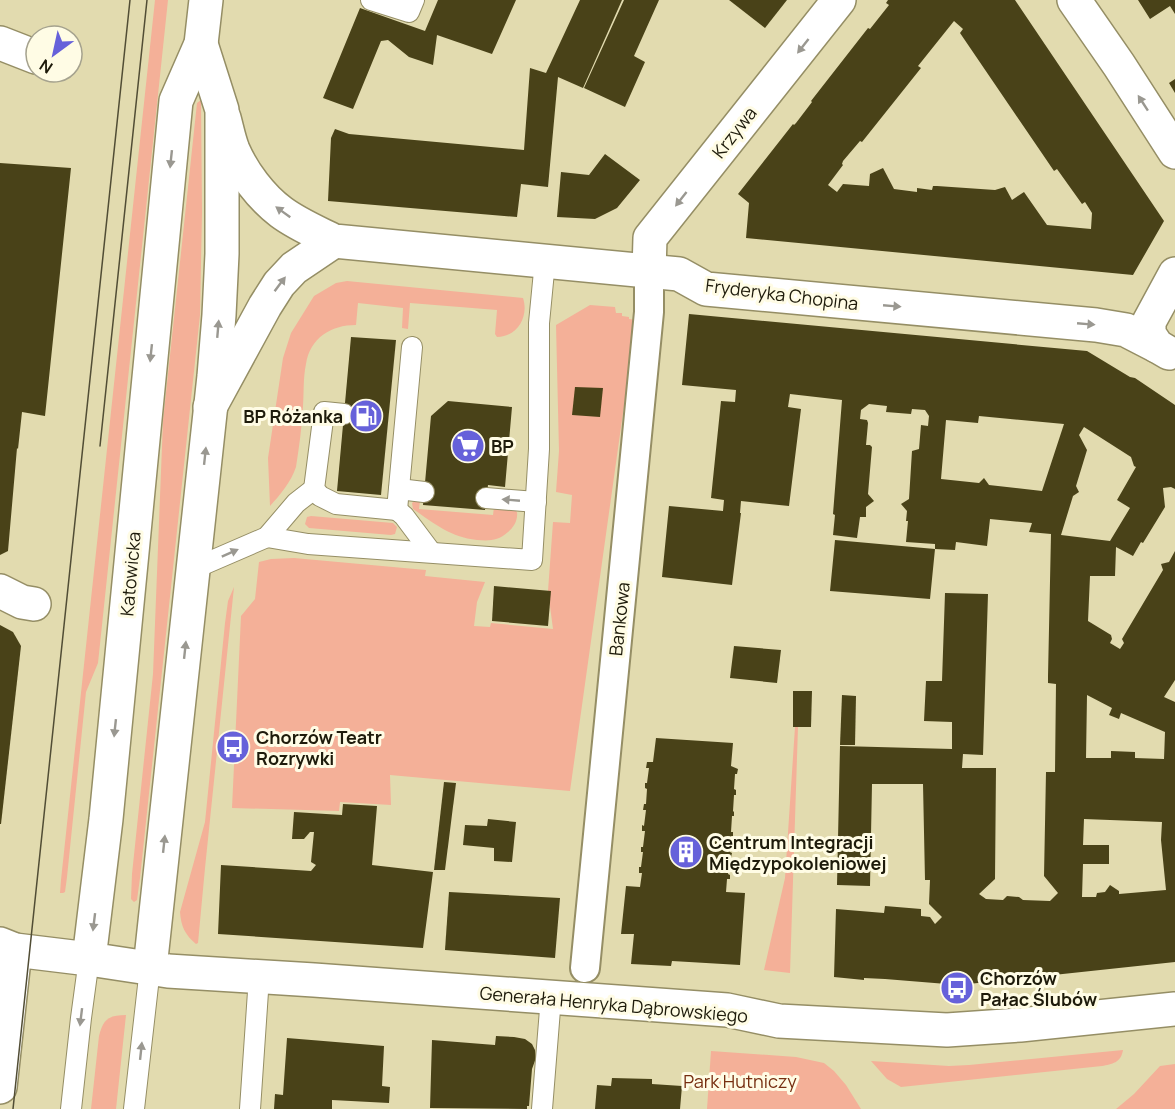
<svg xmlns="http://www.w3.org/2000/svg" width="1175" height="1109" viewBox="0 0 1175 1109" font-family="Manrope,sans-serif">
  <style>
    .green { fill: #f4b098 }
    .building { fill: #494218; fill-rule: evenodd }
    .lines { fill: none; stroke-linecap: round; stroke-linejoin: round }
    .service-casing { stroke: #958e65; stroke-width: 22 }
    .pedestrian-casing { stroke: #958e65; stroke-width: 32 }
    .minor-casing { stroke: #958e65; stroke-width: 36 }
    .tertiary-casing { stroke: #958e65; stroke-width: 36 }
    .service { stroke: #fff; stroke-width: 20 }
    .pedestrian { stroke: #fff; stroke-width: 28 }
    .minor { stroke: #fff; stroke-width: 33 }
    .tertiary { stroke: #fff; stroke-width: 33 }
    .tram { stroke: #514d35; stroke-width: 1.5 }
    .oneway { fill: #9a9891 }
    .labels { text-anchor: middle; dominant-baseline: central; stroke-width: 6; stroke-linejoin: round; paint-order: stroke }
    .street-label { font-size: 18px; fill: #1e1b0b; stroke: #fffce5 }
    .poi-label { font-size: 18px; font-weight: bold; fill: #1e1b0b; stroke: #fffce5; text-anchor: start }
    .park-label { font-size: 18px; fill: #762e10; stroke: #fffce5 }
  </style>
  <rect width="100%" height="100%" fill="#e2dbaf"/>
  <g class="green">
    <polygon points="155,0 168,0 98,663 86,692 67,877 65,892 63,893 60,893 61,880"/>
    <polygon points="201,100 202,212 200,315 140,878 137,900 134,902 131,899 132,874 153,674 163,421 197,103"/>
    <path d="M347,281L523,298C529,316 518,337 497,337L495,334L497,310L410,303L408,329L402,328L403,308L358,303L356,325C331,325 310,338 306,364C303,378 304,393 303,406C302,427 299,447 296,467C291,482 280,495 270,506L268,458L283,358L291,333L314,296L336,283Z"/>
    <polygon points="590,305 615,307 616,313 622,313 622,316 629,317 629,319 636,320 570,791 390,775 391,805 340,802 339,811 232,808 241,616 255,599 259,562 271,559 294,558 426,570 425,576 485,582 477,602 474,626 490,627 491,623 553,629 548,591 553,522 570,523 572,495 556,492 559,451 556,325"/>
    <path d="M416,500L420,501L419,509L493,515L494,507L513,509L517,512C518,520 514,527 508,532C498,541 489,541 477,540C450,537 435,524 413,509L412,503Z"/>
    <polygon points="311,516 393,523 397,527 395,534 391,535 309,528 305,524 307,517"/>
    <path d="M234,587L205,868L198,943L196,944C185,935 181,926 180,912L205,822L225,623L228,601Z"/>
    <polygon points="795,727 798,727 790,973 764,970 785,878"/>
    <path d="M126,1015L116,1109H91L99,1036C103,1019 109,1015 126,1015Z"/>
    <path d="M1123,1050C1121,1063 1112,1064 1102,1066L901,1087L887,1079L871,1061L949,1066L969,1065Z"/>
    <polygon points="711,1051 796,1057 824,1063 834,1071 846,1085 861,1109 707,1109"/>
    <polygon points="1175,1064 1175,1109 1116,1109 1134,1094 1160,1066"/>
  </g>
  <g class="building">
    <polygon points="438,0 516,0 492,54 437,35 433,65 409,57 388,40 381,41 353,109 323,98 360,8 425,31"/>
    <polygon points="580,0 622,0 583,88 558,77 548,187 521,184 517,217 328,201 331,138 335,129 349,134 524,150 530,68 546,73"/>
    <polygon points="624,0 659,0 634,56 645,62 625,107 584,88"/>
    <polygon points="729,0 787,0 765,28"/>
    <path d="M888,0H1015L1164,221L1133,275L746,238L749,203L738,194L793,124L794,125L796,123L812,102L811,101L868,28L870,29L889,5L886,3ZM954,21L963,29L960,33L1054,171L1057,169L1082,204L1085,202L1092,213L1091,229L1047,225L1024,192L1012,200L1005,187L995,190L937,186H933L932,190L917,188V192L894,189L883,168L870,174L869,186L843,184L837,192L828,185L843,165L842,164L843,161L860,141L862,142L921,68L918,66Z"/>
    <polygon points="1138,0 1175,0 1175,14 1170,6 1150,19"/>
    <polygon points="1175,79 1175,93 1169,83"/>
    <polygon points="605,154 640,180 617,208 595,219 557,217 561,172 589,175"/>
    <polygon points="0,163 71,168 45,416 22,412 18,449 17,448 8,551 0,555"/>
    <path d="M689,314L1087,351L1130,377L1135,378L1175,405V489L1171,487L1163,488L1165,507L1143,543L1141,542L1133,556L1116,547L1115,576H1090L1088,621L1111,635L1112,639L1110,643L1120,649L1124,643L1122,639L1163,570L1161,564L1169,562L1175,551V680L1164,697L1175,702V962L959,985L885,979L864,978V980L834,977L836,909L884,913L885,906L921,909V916L930,917L935,924L942,917L929,904L930,880H925L923,784H872L870,886L837,885L840,746L952,749V722L924,721L926,681H942L945,593L988,594L983,755L963,754L962,768H996L995,879L979,894L986,899L1003,900L1007,896L1019,897L1023,900L1050,901L1058,893L1044,876L1046,772H1055L1056,684L1048,683V676L1051,534L1029,532L1032,523L990,519L987,546L956,542L955,550L935,549L930,599L830,591L835,540L935,549V544L906,542L908,521H906L907,511L901,504L909,499L912,451L919,449L921,425L928,426L929,416L925,410L912,409L911,414L886,412L887,406L869,404L861,410L860,419L867,420L868,423L866,445H870L872,447L868,494L874,501L866,507V517H860L857,538L833,535L835,515L833,514L842,400L790,394L788,407L801,409L789,506L741,501L740,513H741L732,585L662,577L669,506L723,511L724,500L711,498L721,401L735,402L736,390L682,385ZM979,416L1064,424L1042,491L989,485L984,478L979,483L941,479L946,420L978,423ZM1084,427L1131,457L1134,466L1136,467L1117,500L1130,508L1110,541L1061,535L1073,496L1079,492L1076,486L1087,450L1079,435ZM1087,695L1112,708L1109,715L1119,719L1121,713L1165,732L1164,759L1135,758V752L1111,751V758H1086ZM1084,819L1162,822L1161,840L1166,890L1119,894V891L1110,885L1105,892L1097,893L1096,897H1082L1083,864H1109V845H1083Z"/>
    <polygon points="351,337 396,340 381,495 337,491"/>
    <polygon points="575,387 603,388 600,417 572,415"/>
    <polygon points="448,401 512,407 505,487 488,485 485,510 423,505 431,416"/>
    <polygon points="494,586 551,591 548,626 492,621"/>
    <polygon points="0,625 13,632 21,646 1,824 0,824"/>
    <polygon points="734,646 781,650 777,683 730,678"/>
    <polygon points="793,691 812,691 811,727 793,727"/>
    <polygon points="842,695 856,696 855,745 840,745"/>
    <polygon points="656,738 733,743 731,766 738,769 737,774 735,774 734,789 736,790 736,795 734,795 733,811 734,812 734,816 732,816 731,832 733,832 733,836 731,836 730,852 732,853 731,857 729,858 728,874 730,875 730,879 727,879 726,892 745,893 740,965 672,961 671,966 631,964 634,934 621,934 626,886 640,887 642,873 639,873 639,867 641,867 643,852 641,852 641,847 643,847 645,831 642,831 642,825 644,826 646,810 643,810 644,804 646,804 647,789 645,788 645,783 647,783 649,768 646,768 647,762 653,762"/>
    <polygon points="444,782 456,783 445,870 434,870"/>
    <polygon points="343,804 377,806 372,865 433,872 423,948 218,934 221,865 311,871 316,865 311,862 314,832 310,832 304,839 292,839 294,812 342,815"/>
    <polygon points="488,819 516,822 512,862 494,861 494,848 463,845 465,825 487,826"/>
    <polygon points="449,892 560,898 555,958 445,950"/>
    <polygon points="496,1036 514,1037 525,1039 532,1044 535,1050 536,1058 532,1069 529,1106 527,1106 527,1109 430,1108 432,1040 495,1045"/>
    <polygon points="287,1038 384,1046 382,1086 390,1087 389,1103 332,1100 332,1109 274,1109 275,1094 283,1095"/>
    <polygon points="612,1078 652,1079 652,1084 682,1086 680,1109 595,1109 597,1085 611,1086"/>
  </g>
  <g class="lines">
    <defs>
      <g id="service">
        <polyline points="371,0 409,12 414,0"/>
        <polyline points="344,414 324,412 314,489 320,496 336,504 397,510 412,347"/>
        <polyline points="399,489 424,492"/>
        <polyline points="486,498 536,502"/>
        <polyline points="397,510 404,516 431,552"/>
        <polyline points="267,537 308,544 532,560 539,449 539,323 545,261"/>
        <polyline points="193,569 267,537 296,503 314,489"/>
        <polyline points="71,1109 81,1018 89,959"/>
        <polyline points="134,1109 150,968"/>
        <polyline points="250,1109 259,977"/>
        <polyline points="542,1109 551,997"/>
      </g>
      <polyline id="pedestrian" points="585,968 649,312 649,271"/>
      <g id="minor">
        <polyline points="1074,0 1119,65 1175,152"/>
        <polyline points="0,43 36,57"/>
        <path d="M224,118C227,129 229,140 233,150C243,173 261,197 281,212C297,224 316,232 334,241L679,274L706,289L1096,325L1126,330L1157,346"/>
        <polyline points="649,271 650,238 839,0"/>
        <polyline points="1169,353 1157,346 1149,334 1149,322 1175,274"/>
        <polyline points="210,407 265,306 279,284 294,268 334,241"/>
        <polyline points="0,591 22,602 34,604"/>
        <polyline points="0,944 15,950 89,959"/>
        <polyline points="0,1087 15,950"/>
      </g>
      <g id="tertiary">
        <polyline points="206,0 201,44 176,101 106,819 89,959 168,971 314,980 727,1010 779,1021 947,1030 1020,1025 1175,1009"/>
        <polyline points="150,968 214,376 219,315 222,254 222,110 201,44"/>
      </g>
    </defs>
    <use href="#service" class="service-casing"/>
    <use href="#pedestrian" class="pedestrian-casing"/>
    <use href="#minor" class="minor-casing"/>
    <use href="#tertiary" class="tertiary-casing"/>
    <use href="#service" class="service"/>
    <use href="#pedestrian" class="pedestrian"/>
    <use href="#minor" class="minor"/>
    <use href="#tertiary" class="tertiary"/>
    <g class="tram">
      <polyline points="100,446 147,0"/>
      <polyline points="13,1109 130,0"/>
    </g>
  </g>
  <defs><path id="oneway-solid" d="M-6-.8H1V-3.2L6.5 0L1 3.2V.8H-6Z" transform="scale(1.5)"/></defs>
  <g class="oneway">
    <use href="#oneway-solid" transform="translate(803 46) rotate(128)"/>
    <use href="#oneway-solid" transform="translate(1143 103) rotate(-123)"/>
    <use href="#oneway-solid" transform="translate(171 159) rotate(96)"/>
    <use href="#oneway-solid" transform="translate(681 199) rotate(128)"/>
    <use href="#oneway-solid" transform="translate(283 212) rotate(-144)"/>
    <use href="#oneway-solid" transform="translate(280 284) rotate(-53)"/>
    <use href="#oneway-solid" transform="translate(892 306) rotate(5)"/>
    <use href="#oneway-solid" transform="translate(1086 324) rotate(5)"/>
    <use href="#oneway-solid" transform="translate(218 329) rotate(-85)"/>
    <use href="#oneway-solid" transform="translate(151 353) rotate(96)"/>
    <use href="#oneway-solid" transform="translate(205 456) rotate(-84)"/>
    <use href="#oneway-solid" transform="translate(511 500) rotate(-175)"/>
    <use href="#oneway-solid" transform="translate(230 553) rotate(-24)"/>
    <use href="#oneway-solid" transform="translate(185 650) rotate(-84)"/>
    <use href="#oneway-solid" transform="translate(115 728) rotate(96)"/>
    <use href="#oneway-solid" transform="translate(164 844) rotate(-84)"/>
    <use href="#oneway-solid" transform="translate(94 922) rotate(97)"/>
    <use href="#oneway-solid" transform="translate(81 1017) rotate(97)"/>
    <use href="#oneway-solid" transform="translate(141 1051) rotate(-84)"/>
  </g>
  <defs>
    <symbol id="fuel-disc" viewBox="-11 -11 22 22"><circle r="9.5" fill="#6661da" stroke="#fffce5"/><path d="M-5.5-6h7V0h2V4h1.3V-2.5L3-4.5l.8-.8L6-3V5H2.5V1h-1V6h-7ZM-4.2-4.7v3.2H.2V-4.7Z" fill="#fff"/></symbol>
    <symbol id="supermarket-disc" viewBox="-11 -11 22 22"><circle r="9.5" fill="#6661da" stroke="#fffce5"/><path d="M-6-5.5h2.5l.6 2H6L4.5 2H-2.5L-4.4-4H-6ZM-1.5 3.2a1.3 1.3 0 1 0 .1 0ZM3 3.2a1.3 1.3 0 1 0 .1 0Z" fill="#fff"/></symbol>
    <symbol id="bus-disc" viewBox="-11 -11 22 22"><circle r="9.5" fill="#6661da" stroke="#fffce5"/><path d="M-5-6H5V4H4V6H2V4H-2V6H-4V4H-5ZM-3.5-4V0h7V-4ZM-3.5 1.2v1.5H-2V1.2ZM2 1.2v1.5H3.5V1.2Z" fill="#fff"/></symbol>
    <symbol id="building-disc" viewBox="-11 -11 22 22"><circle r="9.5" fill="#6661da" stroke="#fffce5"/><path d="M-4-6H4V6H1V3H-1V6H-4ZM-2.5-4.3h1.7v1.8h-1.7ZM.8-4.3h1.7v1.8H.8ZM-2.5-1h1.7V.8h-1.7ZM.8-1h1.7V.8H.8Z" fill="#fff"/></symbol>
  </defs>
  <g fill-rule="evenodd">
    <use href="#fuel-disc" x="347" y="397" width="38" height="38"/>
    <use href="#supermarket-disc" x="449" y="427" width="38" height="38"/>
    <use href="#bus-disc" x="214" y="728" width="38" height="38"/>
    <use href="#building-disc" x="667" y="833" width="38" height="38"/>
    <use href="#bus-disc" x="938" y="969" width="38" height="38"/>
  </g>
  <g class="labels">
    <g class="street-label">
      <text transform="translate(734 132) rotate(-52)">Krzywa</text>
      <text transform="translate(782 294) rotate(7)">Fryderyka Chopina</text>
      <text transform="translate(130 574) rotate(-85)">Katowicka</text>
      <text transform="translate(619 619) rotate(-84)">Bankowa</text>
      <text transform="translate(614 1004) rotate(5)">Generała Henryka Dąbrowskiego</text>
    </g>
    <g class="poi-label">
      <text x="343" y="416" text-anchor="end">BP Różanka</text>
      <text x="491" y="446">BP</text>
      <text x="256" y="737">Chorzów Teatr<tspan x="256" dy="21">Rozrywki</tspan></text>
      <text x="709" y="842">Centrum Integracji<tspan x="709" dy="21">Międzypokoleniowej</tspan></text>
      <text x="980" y="978">Chorzów<tspan x="980" dy="21">Pałac Ślubów</tspan></text>
    </g>
    <g class="park-label">
      <text x="740" y="1081">Park Hutniczy</text>
    </g>
  </g>
  <g transform="translate(54 54) rotate(213)"><circle r="28" fill="#fffce5" stroke="#a5a28e" stroke-width="1.5"/>
  <path d="M0-4.5L10 22L0 15L-10 22Z" fill="#6661da"/>
  <text y="-9" font-size="16" font-weight="bold" text-anchor="middle" fill="#1e1b0b">N</text>
  </g>
</svg>
